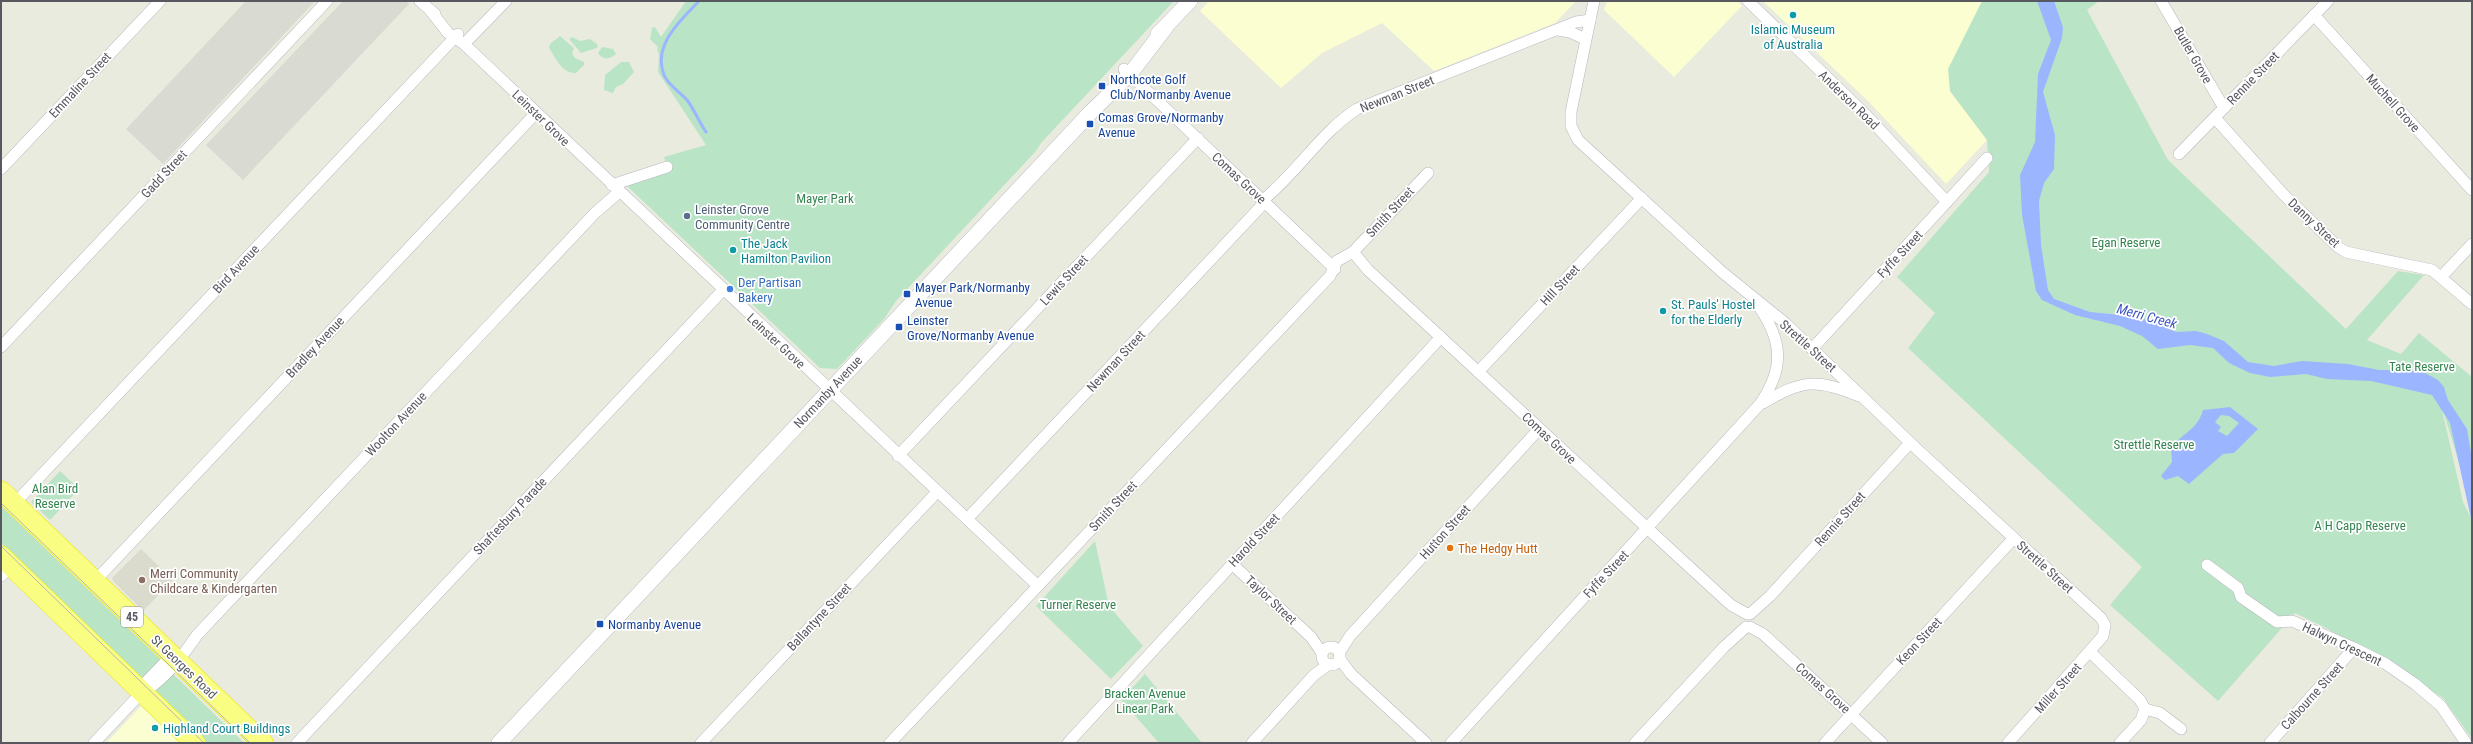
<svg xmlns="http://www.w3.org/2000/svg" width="2473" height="744" viewBox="0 0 2473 744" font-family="'Roboto Condensed',sans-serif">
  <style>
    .commercial { fill: #fbfed1 }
    .industrial { fill: #d9dad1 }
    .education { fill: #dbdbcd }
    .green { fill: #bae4c6 }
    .water { fill: #9bb6ff; fill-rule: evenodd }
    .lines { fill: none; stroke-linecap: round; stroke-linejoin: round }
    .stream { stroke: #9bb6ff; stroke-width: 3 }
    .street-casing { stroke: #b7b7be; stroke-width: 12 }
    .secondary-casing { stroke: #bcbcc5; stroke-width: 16 }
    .highway-casing { stroke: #eae500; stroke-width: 21 }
    .street { stroke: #fff; stroke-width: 11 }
    .secondary { stroke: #fff; stroke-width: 15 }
    .highway { stroke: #f9fe83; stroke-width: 20 }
    .tram { stroke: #b4b5b5; stroke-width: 1 }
    .culture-dot { fill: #0f9aa8; stroke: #fff; stroke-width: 1.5 }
    .transit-dot { fill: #1a4fb4; stroke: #fff; stroke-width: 1.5 }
    .service-dot { fill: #5c6f8a; stroke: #fff; stroke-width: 1.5 }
    .shop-dot { fill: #3f7fe0; stroke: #fff; stroke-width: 1.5 }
    .food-dot { fill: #e8710a; stroke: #fff; stroke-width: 1.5 }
    .education-dot { fill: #8d6e63; stroke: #fff; stroke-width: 1.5 }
    .labels { text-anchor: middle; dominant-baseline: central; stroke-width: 3.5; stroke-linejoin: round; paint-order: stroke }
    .shield { fill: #fff; stroke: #8a8b90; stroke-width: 1 }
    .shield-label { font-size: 12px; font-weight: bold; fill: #585960 }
    .culture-label { font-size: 13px; fill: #0d838f; stroke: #fff; text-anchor: start }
    .street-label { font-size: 13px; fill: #585960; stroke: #fff }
    .transit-label { font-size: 13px; fill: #164399; stroke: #fff; text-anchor: start }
    .park-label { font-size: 13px; fill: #33844f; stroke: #fff }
    .service-label { font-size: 13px; fill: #4e5e75; stroke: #fff; text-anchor: start }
    .shop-label { font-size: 13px; fill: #366cbe; stroke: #fff; text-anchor: start }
    .food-label { font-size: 13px; fill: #c56008; stroke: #fff; text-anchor: start }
    .education-label { font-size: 13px; fill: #785e54; stroke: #fff; text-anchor: start }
    .water-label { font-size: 14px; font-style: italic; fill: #3e57c2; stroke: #fff }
  </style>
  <rect width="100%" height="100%" fill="#eaebdf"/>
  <g class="commercial">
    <polygon points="1209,1 1576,1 1555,23 1434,71 1382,23 1322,53 1281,88 1200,11"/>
    <polygon points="1607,1 1737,1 1742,6 1674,77 1604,10"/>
    <polygon points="1763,1 1982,1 1950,91 1987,140 1946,184 1870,103"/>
    <polygon points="141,706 180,743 106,743"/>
  </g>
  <g class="industrial">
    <polygon points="246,1 315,1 163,164 126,129"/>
    <polygon points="343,1 406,1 409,4 243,180 206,145"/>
  </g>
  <polygon class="education" points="141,549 173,580 143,611 113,581 112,578"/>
  <g class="green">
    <polygon points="686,1 1174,1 1041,143 1036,151 896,301 884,319 837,369 820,368 627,186 668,172 664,157 706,145 658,72 659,54 657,50 658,47 650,39 652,28 655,27 661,37"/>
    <polygon points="1982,1 2099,1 2087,10 2168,160 2346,329 2398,271 2424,275 2367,340 2401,354 2419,333 2472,377 2472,505 2440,401 2463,502 2472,520 2472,739 2443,698 2328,629 2295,613 2218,701 2110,605 2142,567 1908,348 1935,313 1897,277 1989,172 1987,140 1950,91 1948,69"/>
    <path d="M560,36L574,48L572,53L575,58L584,62V65L576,73C562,74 555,57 549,48L550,44Z"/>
    <polygon points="572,37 580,41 590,39 598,45 597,48 581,53 569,39"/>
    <path d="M602,47L613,49L616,54C610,59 603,61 598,53Z"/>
    <polygon points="621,62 629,62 634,72 623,84 616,87 613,93 604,90 605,75"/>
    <polygon points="60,471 79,489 50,520 31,502"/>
    <polygon points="1,506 162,661 143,681 1,543"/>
    <polygon points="1095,541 1109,606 1143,646 1111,679 1036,606"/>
    <polygon points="171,672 244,743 207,743 153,690"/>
    <polygon points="1145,674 1202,743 1159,743 1121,700"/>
  </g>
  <g class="water">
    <polygon points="2037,1 2054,1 2063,27 2062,38 2043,92 2055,135 2054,169 2044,183 2039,201 2041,245 2048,290 2054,299 2090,312 2131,316 2148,320 2176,332 2196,331 2207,334 2224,341 2248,362 2274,366 2302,361 2348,364 2379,370 2411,370 2425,373 2438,380 2444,387 2448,400 2467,429 2472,459 2472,523 2450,423 2432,395 2371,381 2327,379 2306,374 2270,377 2250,373 2229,363 2213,348 2190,345 2158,349 2142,336 2120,326 2075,315 2042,300 2036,291 2022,215 2020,175 2035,142 2038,74 2051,40"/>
    <path d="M2230,407L2258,429L2234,453L2223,454L2189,484L2178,476L2165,480L2161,476L2172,462L2171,447C2182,434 2198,429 2203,410ZM2221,415L2229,416L2239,423L2227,436L2218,431L2221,427L2215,422Z"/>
  </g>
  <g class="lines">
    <path class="stream" d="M699,1C681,20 652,45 664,75C668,85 680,92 687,100C694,109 699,122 706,132"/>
    <defs>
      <g id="street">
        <polyline points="420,1 435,14"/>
        <polyline points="1594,1 1571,112 1571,126 1578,140 1722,272 1785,323 1919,451 2101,618 2105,625 2103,636 2008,743"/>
        <polyline points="1748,1 1866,115 1947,202"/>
        <polyline points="2161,1 2224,108"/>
        <polyline points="430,10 448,33 464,44 1038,586"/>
        <polyline points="2314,15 2472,190"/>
        <polyline points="1558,30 1570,32 1585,39"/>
        <polyline points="464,44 506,1"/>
        <polyline points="1124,69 1335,269"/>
        <polyline points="2215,118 2284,195 2338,247 2346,252 2432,270 2472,304"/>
        <polyline points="2179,154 2328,1"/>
        <polyline points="1,169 160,1"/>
        <polyline points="612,185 667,167"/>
        <path d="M1263,200C1297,173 1321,132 1357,109L1576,22L1590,20"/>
        <polyline points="1353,252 1368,270 1684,562 1731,605 1747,614"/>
        <polyline points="1337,261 1353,252 1428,173"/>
        <polyline points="2442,276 2472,244"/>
        <polyline points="1,347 327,1"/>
        <polyline points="1812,349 1987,158"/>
        <polyline points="1478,372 1642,198"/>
        <path d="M1763,403C1802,380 1816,378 1859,396"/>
        <polyline points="898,456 1198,138"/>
        <polyline points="14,504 458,34"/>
        <polyline points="967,519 1265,202"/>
        <polyline points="1232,564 1311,637 1322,653"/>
        <polyline points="2207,565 2238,588 2241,597 2277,622 2292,621 2354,648 2386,664 2415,684 2441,706 2466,743"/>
        <polyline points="1,576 11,566"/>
        <polyline points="95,581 536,113"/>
        <polyline points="1750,614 1770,596 1910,443"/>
        <polyline points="1750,627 1763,634 1882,743"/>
        <circle cx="1331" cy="656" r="9"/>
        <polyline points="2090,652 2140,700 2145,709"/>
        <polyline points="1339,653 1350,636 1539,429"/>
        <polyline points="1339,658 1351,674 1426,743"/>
        <path d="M142,692C161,684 186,652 197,635L595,213L619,192"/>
        <polyline points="2145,709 2160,713 2181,729"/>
        <polyline points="94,743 142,692 147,681 172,655"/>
        <polyline points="297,743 723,290"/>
        <polyline points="701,743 937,492"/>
        <polyline points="890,743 1330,276 1337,261"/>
        <polyline points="1068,743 1441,337"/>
        <polyline points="1252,743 1314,675 1329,664"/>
        <path d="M1451,743L1760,404C1784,369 1783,343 1760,308"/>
        <polyline points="1635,743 1724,647 1746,627"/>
        <polyline points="1825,743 2013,539"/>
        <polyline points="2120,743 2141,720 2145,709"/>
        <polyline points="2270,743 2354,648"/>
      </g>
      <g id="secondary">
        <polyline points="1158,34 1190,1"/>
        <polyline points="499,743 1091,112 1130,74 1166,27"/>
      </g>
      <g id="highway">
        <polyline points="1,491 263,743"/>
        <polyline points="1,556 195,743"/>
      </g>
    </defs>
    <use href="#street" class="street-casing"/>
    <use href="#secondary" class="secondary-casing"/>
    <use href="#highway" class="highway-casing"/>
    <use href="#street" class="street"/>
    <use href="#secondary" class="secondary"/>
    <use href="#highway" class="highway"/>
    <g class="tram">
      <polyline points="1,503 250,743"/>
      <polyline points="1,546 204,743"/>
    </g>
  </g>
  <g class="culture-dot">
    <circle cx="1793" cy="15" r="4"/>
    <circle cx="733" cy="250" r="4"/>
    <circle cx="1663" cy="311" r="4"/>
    <circle cx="155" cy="728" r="4"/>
  </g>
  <g class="transit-dot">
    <rect x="1098" y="82" width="8" height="8" rx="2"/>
    <rect x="1086" y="120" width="8" height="8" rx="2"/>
    <rect x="903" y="290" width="8" height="8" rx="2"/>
    <rect x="895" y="323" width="8" height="8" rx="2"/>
    <rect x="596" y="620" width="8" height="8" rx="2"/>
  </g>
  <circle class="service-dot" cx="687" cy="216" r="4"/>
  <circle class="shop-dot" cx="730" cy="289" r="4"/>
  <circle class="food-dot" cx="1450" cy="548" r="4"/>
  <circle class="education-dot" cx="142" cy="580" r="4"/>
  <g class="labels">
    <rect class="shield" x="121" y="607" width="22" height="20" rx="3"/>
    <g class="shield-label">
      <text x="132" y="617">45</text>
    </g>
    <g class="culture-label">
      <text x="1793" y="29" text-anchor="middle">Islamic Museum<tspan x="1793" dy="15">of Australia</tspan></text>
      <text x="741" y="243">The Jack<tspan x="741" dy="15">Hamilton Pavilion</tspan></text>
      <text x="1671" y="304">St. Pauls' Hostel<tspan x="1671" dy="15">for the Elderly</tspan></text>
      <text x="163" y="728">Highland Court Buildings</text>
    </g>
    <g class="street-label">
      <text transform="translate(2193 55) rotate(60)">Butler Grove</text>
      <text transform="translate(2253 78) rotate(-46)">Rennie Street</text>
      <text transform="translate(80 85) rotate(-47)">Emmaline Street</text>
      <text transform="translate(1397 94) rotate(-22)">Newman Street</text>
      <text transform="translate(1849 100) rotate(44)">Anderson Road</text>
      <text transform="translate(2393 103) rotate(48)">Muchell Grove</text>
      <text transform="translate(541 118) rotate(44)">Leinster Grove</text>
      <text transform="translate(164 174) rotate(-47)">Gadd Street</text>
      <text transform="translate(1239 178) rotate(43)">Comas Grove</text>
      <text transform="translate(1390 212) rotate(-47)">Smith Street</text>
      <text transform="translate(2314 223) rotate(43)">Danny Street</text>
      <text transform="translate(1900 254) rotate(-47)">Fyffe Street</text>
      <text transform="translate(236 269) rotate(-47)">Bird Avenue</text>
      <text transform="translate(1064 280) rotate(-47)">Lewis Street</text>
      <text transform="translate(1560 285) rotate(-47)">Hill Street</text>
      <text transform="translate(776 341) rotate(43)">Leinster Grove</text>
      <text transform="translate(1808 346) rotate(42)">Strettle Street</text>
      <text transform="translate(315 347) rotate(-47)">Bradley Avenue</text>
      <text transform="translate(1116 361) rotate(-47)">Newman Street</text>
      <text transform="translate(828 392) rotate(-47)">Normanby Avenue</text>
      <text transform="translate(396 424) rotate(-47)">Woolton Avenue</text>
      <text transform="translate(1549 438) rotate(43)">Comas Grove</text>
      <text transform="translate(1113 506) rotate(-47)">Smith Street</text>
      <text transform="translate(510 516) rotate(-47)">Shaftesbury Parade</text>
      <text transform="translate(1840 519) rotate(-48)">Rennie Street</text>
      <text transform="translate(1445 532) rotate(-48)">Hutton Street</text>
      <text transform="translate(1254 540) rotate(-47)">Harold Street</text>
      <text transform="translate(2045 567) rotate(42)">Strettle Street</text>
      <text transform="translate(1606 574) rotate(-47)">Fyffe Street</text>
      <text transform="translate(1271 600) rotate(43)">Taylor Street</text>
      <text transform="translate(819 617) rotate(-47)">Ballantyne Street</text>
      <text transform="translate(1919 641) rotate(-47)">Keon Street</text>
      <text transform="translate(2342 644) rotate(25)">Halwyn Crescent</text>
      <text transform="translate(184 667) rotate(44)">St Georges Road</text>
      <text transform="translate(1823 688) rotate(42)">Comas Grove</text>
      <text transform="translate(2058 688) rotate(-48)">Miller Street</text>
      <text transform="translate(2312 696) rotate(-48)">Calbourne Street</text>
    </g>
    <g class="transit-label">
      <text x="1110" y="79">Northcote Golf<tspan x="1110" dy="15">Club/Normanby Avenue</tspan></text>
      <text x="1098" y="117">Comas Grove/Normanby<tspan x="1098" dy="15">Avenue</tspan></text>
      <text x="915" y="287">Mayer Park/Normanby<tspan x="915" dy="15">Avenue</tspan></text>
      <text x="907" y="320">Leinster<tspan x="907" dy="15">Grove/Normanby Avenue</tspan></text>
      <text x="608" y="624">Normanby Avenue</text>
    </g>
    <g class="park-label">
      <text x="825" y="198">Mayer Park</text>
      <text x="2126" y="242">Egan Reserve</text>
      <text x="2422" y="366">Tate Reserve</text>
      <text x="2154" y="444">Strettle Reserve</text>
      <text x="55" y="488">Alan Bird<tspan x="55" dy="15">Reserve</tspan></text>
      <text x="2360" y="525">A H Capp Reserve</text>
      <text x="1078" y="604">Turner Reserve</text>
      <text x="1145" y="693">Bracken Avenue<tspan x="1145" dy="15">Linear Park</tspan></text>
    </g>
    <g class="service-label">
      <text x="695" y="209">Leinster Grove<tspan x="695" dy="15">Community Centre</tspan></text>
    </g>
    <g class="shop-label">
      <text x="738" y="282">Der Partisan<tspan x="738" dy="15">Bakery</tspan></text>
    </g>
    <g class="food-label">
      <text x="1458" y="548">The Hedgy Hutt</text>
    </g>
    <g class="education-label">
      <text x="150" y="573">Merri Community<tspan x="150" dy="15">Childcare &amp; Kindergarten</tspan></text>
    </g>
    <g class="water-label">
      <text transform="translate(2147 316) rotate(15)">Merri Creek</text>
    </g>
  </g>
  <rect width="2473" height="744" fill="none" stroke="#585960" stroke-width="4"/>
</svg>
